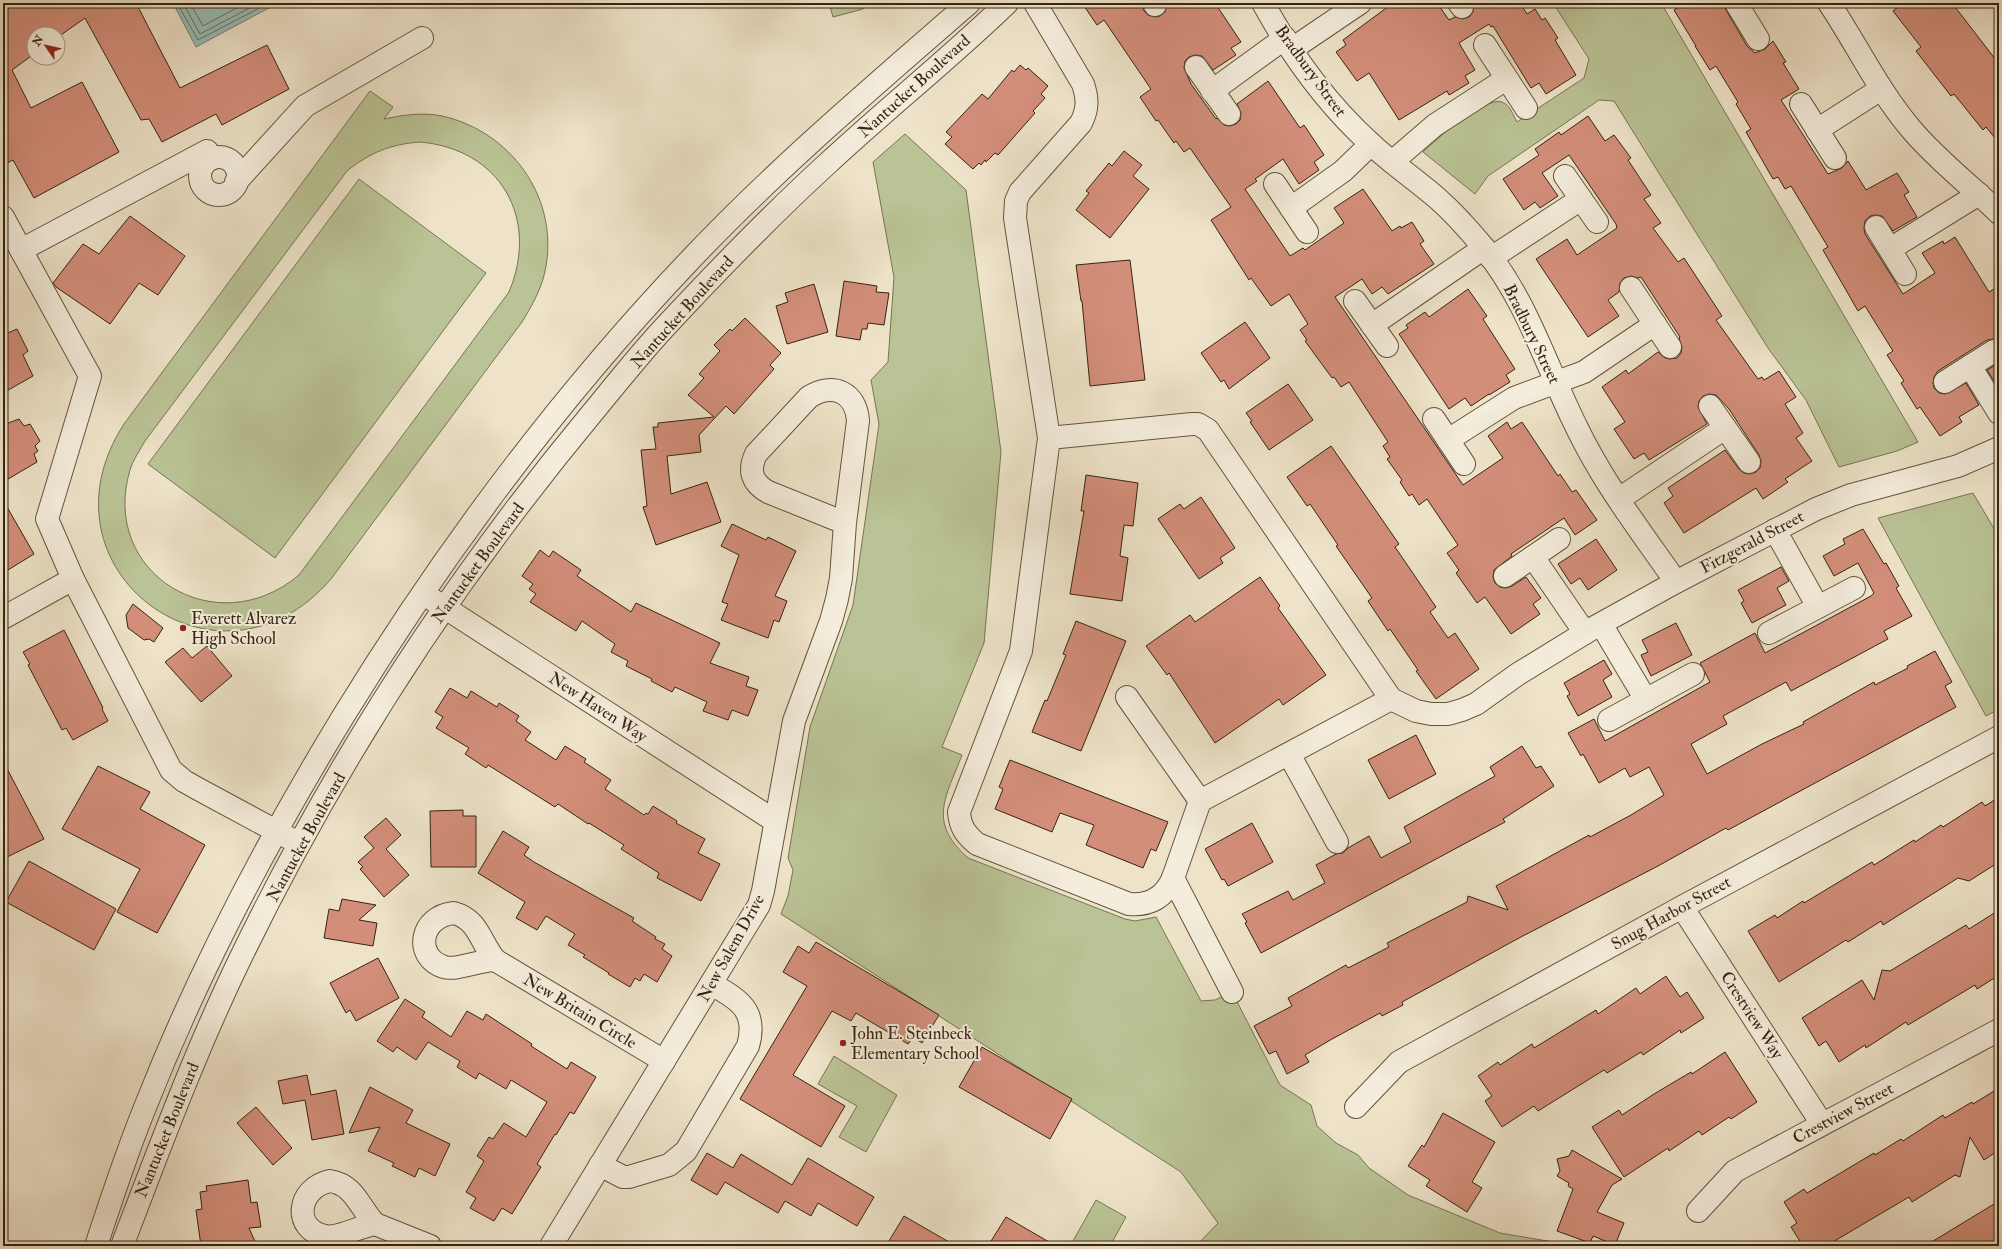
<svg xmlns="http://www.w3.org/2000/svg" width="2002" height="1249" viewBox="0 0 2002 1249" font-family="'IM FELL Double Pica',serif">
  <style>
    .green { fill: #bac395; stroke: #787452; fill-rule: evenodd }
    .water { fill: #99beb8; stroke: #718075 }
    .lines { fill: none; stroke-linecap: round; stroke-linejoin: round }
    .shore { stroke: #687164; stroke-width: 1 }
    .building { fill: #d38e7a; stroke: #362410 }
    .minor-casing { stroke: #64543e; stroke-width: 24 }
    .minor { stroke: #f4eddc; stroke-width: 22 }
    .poi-dot { fill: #8f2418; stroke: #f4eddc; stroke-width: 1.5 }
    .labels { text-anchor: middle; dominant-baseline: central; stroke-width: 4; stroke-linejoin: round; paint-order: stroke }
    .street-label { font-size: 17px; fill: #362410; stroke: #f4eddc }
    .poi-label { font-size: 17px; fill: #362410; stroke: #f4eddc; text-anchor: start }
  </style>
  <rect width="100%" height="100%" fill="#eee3c9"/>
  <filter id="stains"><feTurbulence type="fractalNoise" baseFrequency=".005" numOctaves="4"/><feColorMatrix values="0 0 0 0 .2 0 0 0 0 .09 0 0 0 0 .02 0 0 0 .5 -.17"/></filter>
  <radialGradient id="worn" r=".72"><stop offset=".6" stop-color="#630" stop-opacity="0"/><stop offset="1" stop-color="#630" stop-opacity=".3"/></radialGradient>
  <g class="green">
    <polygon points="829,3 868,3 863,9 833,17"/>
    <path d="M1553,3H1661L1918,442L1897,451L1839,467L1806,400L1768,348L1614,101L1599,100L1488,176L1475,194L1423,152C1435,140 1486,96 1502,102C1510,105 1513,115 1517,122L1584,78L1589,59Z"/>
    <path d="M370,91L393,107L384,119C403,115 423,112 442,116C510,131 558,196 546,266C543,286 533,304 522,322L331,579C218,710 30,569 124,424ZM420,142C500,149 540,218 509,292L299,575C216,645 99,573 130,470C133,460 140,450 145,441L347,171C369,153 391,144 420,142Z"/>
    <path d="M905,134L966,190L1001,452L984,643L942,747L962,755C946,797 927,822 968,858L1125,919L1135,921L1156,917L1201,1001L1215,1000L1232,992L1280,1085L1311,1105L1317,1126L1336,1143L1358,1155L1369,1168L1408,1195L1500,1233L1577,1246H1196L1218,1223L1181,1172L781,914L788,896L793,870L788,858L810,727L853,605L879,424L871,380L888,362L894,277L873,162Z"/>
    <polygon points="359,179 486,273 275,558 148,464"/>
    <polygon points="1973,493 1999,537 1999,709 1986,716 1878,518"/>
    <polygon points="834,1056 897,1095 866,1152 839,1137 857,1106 818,1084"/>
    <polygon points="1096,1200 1126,1217 1110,1246 1081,1246 1073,1241"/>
  </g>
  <polygon class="water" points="173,3 278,3 196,47"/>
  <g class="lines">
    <g class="shore">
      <polyline points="177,3 198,40 269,3"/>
      <polyline points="183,3 200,34 259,3"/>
      <polyline points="190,3 203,26 246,3"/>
    </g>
  </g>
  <g class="building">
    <polygon points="3,3 136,3 180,88 267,45 289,89 222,125 216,114 162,142 149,119 141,120 85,18 58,37 58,34 34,34 34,54 12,70 31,108 82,82 119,152 34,198 13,160 3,165"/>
    <polygon points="1082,3 1142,3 1144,11 1148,15 1155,17 1160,16 1165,12 1167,3 1215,3 1241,42 1231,48 1236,55 1213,70 1202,56 1195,55 1189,57 1185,61 1184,68 1191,84 1216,119 1217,118 1224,125 1230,126 1236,124 1240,120 1241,113 1237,104 1268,81 1300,128 1304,125 1324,155 1314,162 1319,170 1299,184 1283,159 1255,179 1257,181 1245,189 1290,256 1303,248 1305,250 1344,223 1334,208 1363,189 1392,231 1400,226 1401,228 1412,222 1424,241 1420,244 1434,264 1388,294 1382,287 1372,294 1362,279 1335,297 1463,485 1503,458 1488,436 1507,422 1511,429 1522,422 1558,476 1560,474 1572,492 1576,490 1597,520 1575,535 1564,518 1511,554 1512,556 1494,570 1493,577 1495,583 1500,587 1506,588 1512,586 1526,577 1541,598 1533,604 1540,614 1511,634 1485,597 1477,603 1456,573 1459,570 1447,553 1458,545 1427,499 1419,505 1412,494 1409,496 1400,482 1402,480 1387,459 1390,457 1383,446 1388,442 1349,382 1341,387 1334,377 1332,378 1305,341 1307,340 1300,330 1308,324 1289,294 1271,306 1251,278 1249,280 1211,220 1231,207 1190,148 1184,152 1176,141 1174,143 1158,120 1156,121 1140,97 1151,89 1104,20 1097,25"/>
    <polygon points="1393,3 1437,3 1449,20 1455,17 1463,19 1469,17 1473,12 1474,4 1476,3 1520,3 1527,14 1535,9 1542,20 1545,18 1558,38 1555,40 1576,75 1546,94 1539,83 1531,88 1493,26 1491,27 1489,24 1459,43 1475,70 1465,76 1469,83 1449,95 1447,91 1399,120 1369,73 1357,81 1336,52 1346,45 1343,40"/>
    <polygon points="1686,3 1722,3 1747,46 1755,53 1765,49 1773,41 1786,62 1783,63 1799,89 1781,100 1828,174 1842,168 1848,161 1866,190 1897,173 1909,192 1904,195 1917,217 1893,231 1882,216 1875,215 1870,216 1865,221 1864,228 1865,234 1903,294 1935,273 1922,253 1943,241 1944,244 1955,237 1989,292 1999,286 1999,340 1993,339 1987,340 1938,371 1934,377 1933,383 1934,388 1939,393 1945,394 1966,383 1979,405 1959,417 1962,422 1940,436 1920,407 1917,409 1901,383 1904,381 1887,355 1893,351 1865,306 1858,311 1823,250 1828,247 1791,186 1785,189 1778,177 1773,179 1746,132 1751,129 1736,104 1738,102 1716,66 1710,70 1695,46 1696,46 1674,10"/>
    <polygon points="1903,3 1952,3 1999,64 1999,143 1986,127 1983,130 1954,94 1951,96 1916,51 1921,47 1893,11"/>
    <polygon points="1020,65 1026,70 1028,68 1048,86 1041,94 1045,98 1033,111 1035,113 998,155 995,153 986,162 985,160 981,165 979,163 973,169 945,144 952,137 946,132 982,94 988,99 1012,70 1014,72"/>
    <polygon points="1588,116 1605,141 1614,135 1631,158 1628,160 1651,195 1644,199 1661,223 1653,228 1678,262 1684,258 1722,316 1716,320 1758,379 1762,377 1764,380 1779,371 1796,397 1785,404 1803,433 1796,438 1812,461 1785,479 1788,482 1763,499 1756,488 1684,533 1664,503 1673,496 1668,488 1725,450 1739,469 1744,473 1750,474 1756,472 1760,468 1761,461 1759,455 1729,409 1716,395 1709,394 1703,396 1699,401 1698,407 1707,424 1649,460 1644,453 1634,459 1614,429 1625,422 1602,387 1626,370 1628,374 1658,352 1665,358 1670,359 1677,358 1681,353 1682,347 1679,338 1680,337 1641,277 1638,278 1631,276 1624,278 1620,283 1619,292 1608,300 1619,316 1588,337 1536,259 1567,239 1577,255 1617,228 1616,224 1569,155 1542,173 1558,196 1540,208 1535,202 1524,210 1503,179 1539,155 1535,149 1559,132 1561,135"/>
    <polygon points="1124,151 1142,165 1133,176 1149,189 1110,238 1076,210 1089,193 1086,191 1109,163 1112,166"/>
    <polygon points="130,216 185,256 158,295 139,283 110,324 56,287 53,283 83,244 99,254"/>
    <polygon points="1130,260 1145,380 1090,386 1082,301 1081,301 1076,265"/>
    <polygon points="844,281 877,286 876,292 889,293 884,325 868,323 867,329 862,329 860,340 836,336"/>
    <polygon points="814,284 828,332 787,344 776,306 788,302 785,293"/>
    <polygon points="1468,289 1487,316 1483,319 1515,369 1506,375 1510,382 1489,395 1489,394 1471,406 1465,398 1449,409 1399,334 1408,328 1406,325 1425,312 1429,317"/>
    <polygon points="745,318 781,353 770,365 774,369 734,414 726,406 699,435 701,452 667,456 671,494 707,482 721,522 656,545 643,507 647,506 641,450 656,449 653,427 658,427 658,423 714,417 688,395 704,378 699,374 720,351 714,345 730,329 732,331"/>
    <polygon points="1245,322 1270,358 1229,389 1224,380 1221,382 1201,353"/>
    <polygon points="17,329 28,351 23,355 33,376 3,393 3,335"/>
    <polygon points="1999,363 1999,389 1987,370"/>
    <polygon points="1288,384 1313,420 1269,450 1250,422 1252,421 1246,413"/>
    <polygon points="19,419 24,426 30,424 40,441 35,446 38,451 34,454 37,462 3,482 3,425"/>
    <polygon points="1331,446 1399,544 1395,547 1436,607 1430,612 1448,638 1455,633 1479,669 1436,699 1416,671 1418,670 1390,629 1388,631 1368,601 1372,598 1336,546 1338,545 1310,504 1307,506 1287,477"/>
    <polygon points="1086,475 1138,483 1133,526 1124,525 1120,556 1128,558 1122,601 1070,594 1084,511 1081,511"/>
    <polygon points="1201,497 1235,548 1220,558 1223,563 1199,579 1158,519 1180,504 1184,509"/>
    <polygon points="3,500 34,554 3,573"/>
    <polygon points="732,524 766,540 768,537 796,551 775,596 787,601 779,622 774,620 768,638 721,620 728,604 722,602 739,555 721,546"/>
    <polygon points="1863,529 1884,564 1886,563 1899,586 1896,588 1912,616 1884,631 1888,639 1791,691 1786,682 1723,716 1727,724 1691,744 1707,774 1762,744 1804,724 1803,722 1874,682 1875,685 1908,668 1907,666 1935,651 1952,682 1945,686 1956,707 1728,830 1726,828 1658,866 1519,938 1402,1002 1403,1005 1382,1016 1380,1013 1332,1039 1305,1055 1309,1062 1287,1074 1276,1051 1269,1054 1254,1026 1292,1006 1288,998 1346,965 1348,968 1389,947 1387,943 1467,902 1468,896 1508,910 1496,886 1589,835 1590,837 1631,815 1664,795 1649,767 1630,777 1625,768 1599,783 1583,754 1581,756 1568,733 1594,719 1605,741 1710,682 1700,663 1755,633 1765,653 1871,596 1874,593 1858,563 1834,576 1823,556 1845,544 1843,539"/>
    <polygon points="1596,539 1617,570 1588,590 1580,578 1571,584 1558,564"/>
    <polygon points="540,550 549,557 553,551 581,570 577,576 631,612 636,603 720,643 710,663 749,677 746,686 758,690 748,716 732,710 728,720 703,711 707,702 675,687 672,692 651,681 652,679 626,666 628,661 611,652 615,644 582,621 576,631 530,602 536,594 529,589 533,584 522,576"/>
    <polygon points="1781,567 1789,581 1777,588 1786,605 1752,623 1741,603 1744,601 1738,590"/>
    <polygon points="1260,577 1280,606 1278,608 1326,675 1283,705 1279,699 1215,743 1169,673 1167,675 1146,646 1190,615 1195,622"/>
    <polygon points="133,604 163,628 154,642 149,639 144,640 128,628 126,615"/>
    <polygon points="1076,621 1126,641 1081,751 1032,732 1045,700 1047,701 1066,655 1063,654"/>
    <polygon points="1676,623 1692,655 1651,676 1641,655 1648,652 1642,640"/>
    <polygon points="64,630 103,708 102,709 108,721 73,740 66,728 62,730 28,665 30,664 23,652"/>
    <polygon points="207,646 232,676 201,702 165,662 183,648 192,658"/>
    <polygon points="1604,660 1612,674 1603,680 1612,697 1578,716 1567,696 1570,694 1564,683"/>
    <polygon points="450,688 467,698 471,691 497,707 499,703 519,716 516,721 531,732 525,740 556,760 565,746 586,759 584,762 611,780 605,789 644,815 646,813 648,814 653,806 677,821 676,823 705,839 698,853 720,864 701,901 657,878 659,873 621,849 624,845 589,823 588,824 558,804 555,807 488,765 486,768 465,754 469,748 436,728 443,717 435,712"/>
    <polygon points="1416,735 1436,774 1389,799 1368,760"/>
    <polygon points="1522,746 1536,768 1541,766 1554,786 1503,819 1505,822 1261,953 1245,923 1247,922 1242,914 1288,891 1293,900 1325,883 1316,865 1336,854 1343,853 1348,848 1369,836 1381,858 1411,842 1404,827 1495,776 1490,767"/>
    <polygon points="1010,760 1168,822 1156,851 1151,849 1143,868 1086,845 1094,825 1060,813 1052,832 995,809 1003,789 999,787"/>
    <polygon points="3,761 44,839 3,859"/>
    <polygon points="98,766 150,792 140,809 205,845 157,933 117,912 140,869 62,829"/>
    <polygon points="1999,797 1999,862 1969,881 1958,878 1883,925 1881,921 1848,942 1846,940 1779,982 1748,931 1775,915 1777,918 1803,901 1804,903 1872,862 1874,865 1914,840 1915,842 1941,825 1943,827 1982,802 1985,806"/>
    <polygon points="463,810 463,816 476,816 476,867 431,867 430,811"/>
    <polygon points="386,818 401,835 386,849 409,875 384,897 360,869 363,867 358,862 374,848 364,837"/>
    <polygon points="1252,823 1273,862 1228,886 1224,879 1222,880 1205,849"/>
    <polygon points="503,831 529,847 524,855 534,862 634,918 632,921 656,937 655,939 665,944 662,949 672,956 657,982 644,974 640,981 635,978 630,987 608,974 609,973 583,957 585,955 568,945 575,934 546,916 537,930 516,918 525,902 478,873"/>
    <polygon points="29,861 116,909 94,950 6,902"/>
    <polygon points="342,899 376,905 359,920 377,923 373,946 324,938 329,909 339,911"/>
    <polygon points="1999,910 1999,975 1977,989 1975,985 1908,1025 1906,1022 1866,1048 1865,1045 1839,1062 1826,1041 1819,1046 1802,1018 1862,980 1874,1000 1882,970 1890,971 1966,925 1969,929"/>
    <polygon points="816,942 939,1015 922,1043 913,1037 908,1044 856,1013 851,1021 832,1011 793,1075 845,1106 821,1147 740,1099 807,986 783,972 798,946 809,953"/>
    <polygon points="378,958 399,998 356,1021 350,1010 346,1013 330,983"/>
    <polygon points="1666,976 1680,997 1687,992 1704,1018 1681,1033 1680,1030 1643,1055 1641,1052 1607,1073 1604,1070 1538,1111 1534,1106 1502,1127 1485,1101 1492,1096 1478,1076 1498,1062 1500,1065 1532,1044 1534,1048 1596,1010 1598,1014 1636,988 1640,994"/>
    <polygon points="405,999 425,1012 422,1017 451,1037 467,1011 483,1020 486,1014 532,1044 531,1046 567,1069 571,1062 596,1077 574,1114 570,1112 556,1135 555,1134 537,1164 541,1167 512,1214 502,1208 494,1221 470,1208 476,1198 466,1192 484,1161 477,1156 489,1137 493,1139 504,1123 526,1137 547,1102 511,1080 506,1089 479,1073 476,1079 457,1067 460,1061 428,1042 416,1060 397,1047 393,1052 377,1041"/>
    <polygon points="982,1047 1072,1099 1050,1139 959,1087"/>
    <polygon points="1725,1052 1757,1102 1731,1119 1729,1117 1702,1135 1699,1131 1669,1151 1668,1148 1624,1177 1592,1127 1619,1110 1622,1115 1654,1094 1691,1072 1692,1074"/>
    <polygon points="307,1075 311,1095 336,1090 344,1134 312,1140 305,1100 283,1104 278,1081"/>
    <polygon points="370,1087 413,1110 406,1123 450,1144 435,1176 419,1168 415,1177 392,1166 394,1163 368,1151 380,1127 349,1133"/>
    <polygon points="1999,1088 1999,1150 1984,1160 1970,1137 1960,1177 1955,1175 1912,1202 1909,1197 1826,1246 1803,1246 1791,1227 1797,1223 1784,1202 1804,1189 1807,1193 1874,1153 1875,1155 1901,1139 1903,1141 1943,1115 1945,1118 1972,1102 1973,1104"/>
    <polygon points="256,1107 292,1148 273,1165 237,1123"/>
    <polygon points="1443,1113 1495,1142 1472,1182 1482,1188 1467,1212 1426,1186 1430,1180 1408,1166 1422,1145 1424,1147"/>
    <polygon points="1572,1150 1622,1179 1612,1185 1597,1212 1624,1223 1615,1245 1593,1236 1590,1243 1557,1231 1573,1189 1568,1186 1569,1183 1557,1176 1560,1171 1557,1159 1569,1156"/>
    <polygon points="707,1153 733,1168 741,1154 792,1185 808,1158 874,1197 857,1226 818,1203 811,1216 785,1201 778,1213 725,1182 717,1195 691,1180"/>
    <polygon points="248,1180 251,1203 257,1202 261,1227 249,1228 257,1246 201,1246 196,1210 202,1209 200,1192 207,1191 206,1186"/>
    <polygon points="1999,1201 1999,1246 1925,1246"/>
    <polygon points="904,1216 956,1246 886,1246"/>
    <polygon points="1006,1217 1056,1246 988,1246"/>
  </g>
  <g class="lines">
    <defs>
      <g id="minor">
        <path d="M1035,3L1083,84C1088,99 1088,109 1081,123L1020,192L1016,201L1015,218L1049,438L1021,651L959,812C960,827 966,835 977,844L1129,904C1150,906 1165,897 1173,878L1232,992"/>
        <polyline points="1154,3 1155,5"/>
        <path d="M1263,3C1291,54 1327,104 1370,143C1391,163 1415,179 1437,198C1454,213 1470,231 1484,248C1528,302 1547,369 1578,430C1604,484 1642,533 1676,582"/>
        <polyline points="1459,3 1462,7"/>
        <polyline points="1736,3 1758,39"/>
        <path d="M1829,3C1857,45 1878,90 1911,129C1937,160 1970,185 1999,213"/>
        <polyline points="1485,45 1526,108"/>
        <polyline points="1292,49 1360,3"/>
        <polyline points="1196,67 1229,114"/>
        <polyline points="1212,91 1285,38"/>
        <polyline points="1801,104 1835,158"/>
        <polyline points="1817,130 1881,89"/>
        <circle cx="219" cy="176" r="19"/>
        <polyline points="1392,162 1435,125 1506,79"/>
        <polyline points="1565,176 1597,222"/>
        <polyline points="236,182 305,106 422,38"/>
        <polyline points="1275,184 1307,232"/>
        <polyline points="1291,208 1343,171 1371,144"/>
        <polyline points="3,217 90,376 47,519 73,579"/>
        <polyline points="1876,227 1905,274"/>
        <polyline points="1890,249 1979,194"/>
        <polyline points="21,250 207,151 211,159"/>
        <polyline points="1491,258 1581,199"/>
        <polyline points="1631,288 1670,347"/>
        <polyline points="1355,301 1387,346"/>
        <polyline points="1372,325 1484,248"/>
        <polyline points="1970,366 1999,413"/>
        <polyline points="1945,382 1994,351"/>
        <polyline points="1710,406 1749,462"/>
        <polyline points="1434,419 1464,464"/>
        <polyline points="1049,438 1192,424 1198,424 1208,430 1391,699 1416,711 1431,714 1448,714 1462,710 1476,704 1518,674 1593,628 1676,582 1816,509 1851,495 1958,466 1999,448"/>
        <polyline points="1448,440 1514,398 1584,372 1655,324"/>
        <polyline points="1619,499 1725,428"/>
        <polyline points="1775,530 1818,607"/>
        <polyline points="1533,557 1585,633"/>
        <polyline points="1505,576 1559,539"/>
        <polyline points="433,600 775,821"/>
        <polyline points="3,618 73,579 171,770 184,781 200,790 289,838"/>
        <polyline points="1601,624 1646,700"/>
        <polyline points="1769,633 1854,588"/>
        <polyline points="1127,697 1200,801"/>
        <polyline points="1609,720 1693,674"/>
        <polyline points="1289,754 1337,842"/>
        <polyline points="1173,878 1200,801 1391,699"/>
        <polyline points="1682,907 1822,1124"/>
        <path d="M454,913C479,920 480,942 495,960C480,960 456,971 444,967C413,957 420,916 454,913Z"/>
        <polyline points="495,960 664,1061"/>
        <polyline points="1356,1107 1399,1062 1682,907 1999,737"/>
        <path d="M600,1165L623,1177H629L669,1165L686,1151L748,1046C758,1011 739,999 711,984"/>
        <path d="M330,1181C355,1185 359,1207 375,1224C360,1226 338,1239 325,1236C292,1229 297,1188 330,1181Z"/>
        <polyline points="1698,1211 1735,1171 1999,1030"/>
        <polyline points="375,1224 430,1246"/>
        <path d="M96,1246C112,1197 128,1148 148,1100C201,966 269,838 344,715C444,552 558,399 690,260C777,168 874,86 969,3"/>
        <path d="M122,1246C159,1149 195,1052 240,959C335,763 454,579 593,412C616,384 639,355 663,329C716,272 770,216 827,164C886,109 949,59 1007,3"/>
        <path d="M551,1246L759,905L763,891L794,721L831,621L837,599L841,578L845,523L858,421C856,392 833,382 809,397L756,454C748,471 752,483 768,492L845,523"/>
      </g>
    </defs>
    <use href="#minor" class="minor-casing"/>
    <use href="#minor" class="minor"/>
  </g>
  <g class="poi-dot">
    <circle cx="183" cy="628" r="4"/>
    <circle cx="843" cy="1043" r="4"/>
  </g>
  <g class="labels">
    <g class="street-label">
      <text transform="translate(1311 71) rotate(54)">Bradbury Street</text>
      <text transform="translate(914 86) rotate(-42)">Nantucket Boulevard</text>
      <text transform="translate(682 312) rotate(-48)">Nantucket Boulevard</text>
      <text transform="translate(1532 334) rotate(64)">Bradbury Street</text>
      <text transform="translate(1752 542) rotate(-28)">Fitzgerald Street</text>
      <text transform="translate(478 563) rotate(-54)">Nantucket Boulevard</text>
      <text transform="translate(598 707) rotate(33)">New Haven Way</text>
      <text transform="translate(306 837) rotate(-61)">Nantucket Boulevard</text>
      <text transform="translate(1671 913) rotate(-29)">Snug Harbor Street</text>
      <text transform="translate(731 948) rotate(-61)">New Salem Drive</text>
      <text transform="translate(580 1011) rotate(31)">New Britain Circle</text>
      <text transform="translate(1752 1015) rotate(57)">Crestview Way</text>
      <text transform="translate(1843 1113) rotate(-28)">Crestview Street</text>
      <text transform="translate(167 1130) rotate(-68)">Nantucket Boulevard</text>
    </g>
    <g class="poi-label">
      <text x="191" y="618">Everett Alvarez<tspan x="191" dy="20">High School</tspan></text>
      <text x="851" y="1033">John E. Steinbeck<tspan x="851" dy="20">Elementary School</tspan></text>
    </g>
  </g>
  <rect width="2002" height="1249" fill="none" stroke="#eee3c9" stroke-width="16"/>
  <rect x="4" y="4" width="1994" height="1241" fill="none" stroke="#362410" stroke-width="2"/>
  <rect x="8" y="8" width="1986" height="1233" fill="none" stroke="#362410"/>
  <g transform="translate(46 46) rotate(304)"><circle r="19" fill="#f4eddc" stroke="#a89d8a"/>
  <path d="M0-3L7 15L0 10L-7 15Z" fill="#8f2418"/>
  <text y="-6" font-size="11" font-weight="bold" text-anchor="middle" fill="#362410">N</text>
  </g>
  <rect width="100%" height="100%" filter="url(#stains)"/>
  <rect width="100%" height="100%" fill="url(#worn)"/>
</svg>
